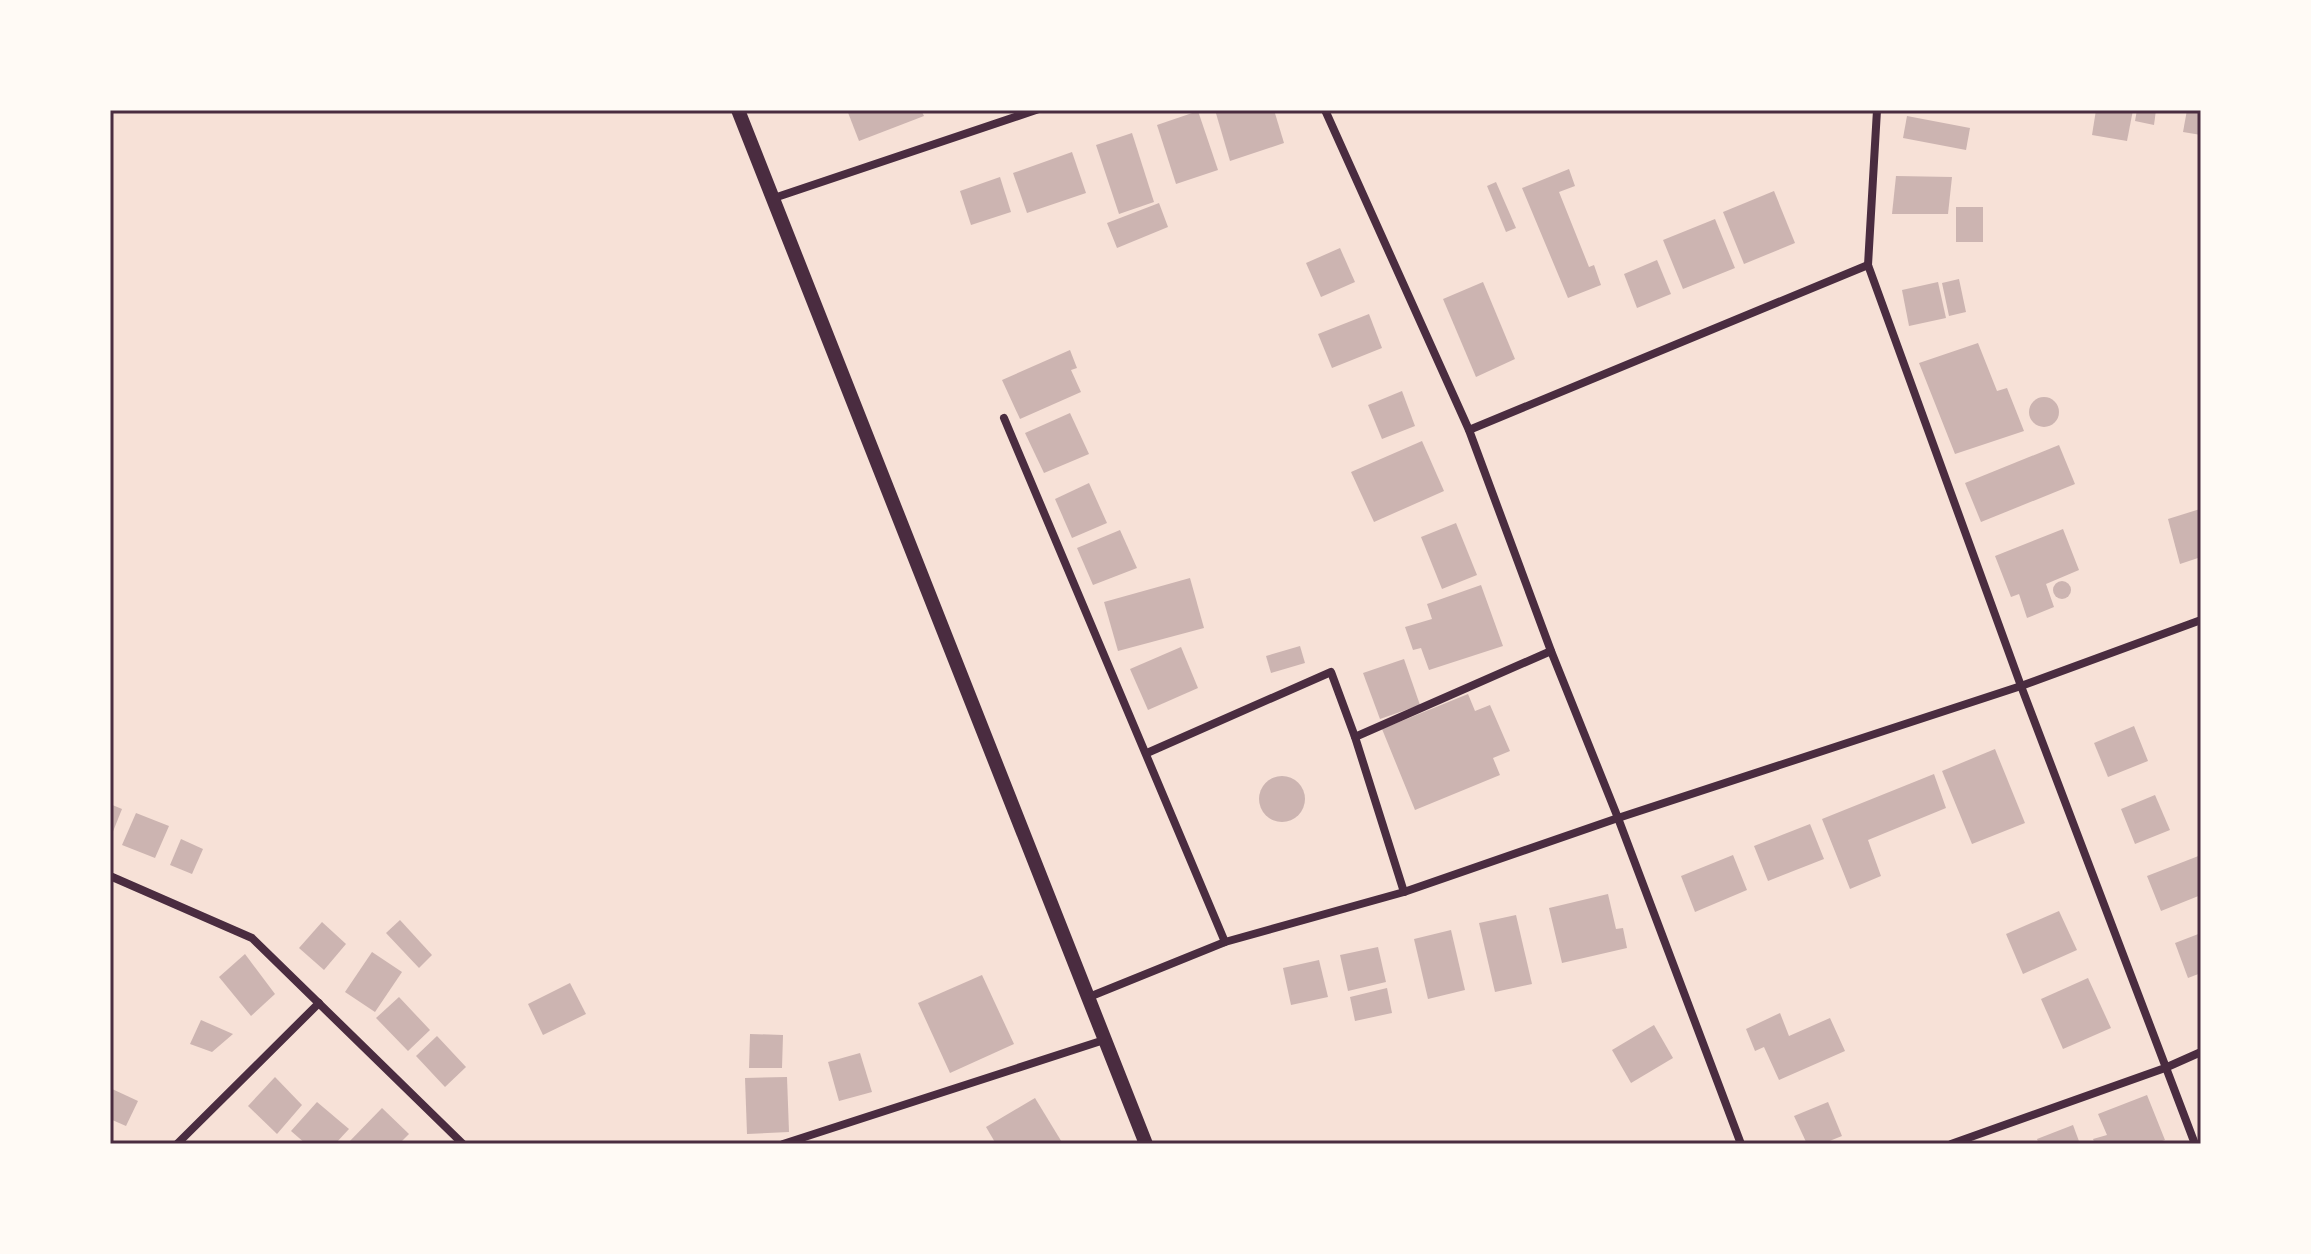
<svg xmlns="http://www.w3.org/2000/svg" width="2311" height="1254" viewBox="0 0 2311 1254" font-family="'Playfair Display',serif">
  <style>
    .building { fill: #ccb4b1 }
    .lines { fill: none; stroke-linecap: round; stroke-linejoin: round }
    .minor { stroke: #4a2c40; stroke-width: 8 }
    .tertiary { stroke: #4a2c40; stroke-width: 14 }
    .neatline { fill: none; stroke: #4a2c40; stroke-width: 3 }
  </style>
  <rect width="100%" height="100%" fill="#f7e1d7"/>
  <g class="building">
    <polygon points="847,110 921,110 924,116 859,141"/>
    <polygon points="1215,110 1274,110 1284,143 1230,161"/>
    <polygon points="2096,110 2133,110 2127,141 2092,135"/>
    <polygon points="2137,110 2156,110 2154,125 2135,121"/>
    <polygon points="2187,110 2201,110 2201,135 2183,132"/>
    <polygon points="1198,111 1218,170 1176,184 1157,125"/>
    <polygon points="1907,116 1970,128 1966,150 1903,138"/>
    <polygon points="1132,133 1154,202 1119,214 1096,145"/>
    <polygon points="1072,152 1086,193 1027,213 1013,173"/>
    <polygon points="1569,169 1575,186 1559,192 1589,267 1594,265 1601,285 1568,298 1522,188"/>
    <polygon points="1896,176 1952,177 1948,214 1892,214"/>
    <polygon points="1000,177 1011,212 971,225 960,191"/>
    <polygon points="1496,182 1516,228 1506,232 1487,186"/>
    <polygon points="1774,191 1795,243 1744,264 1723,212"/>
    <polygon points="1159,203 1168,227 1117,248 1107,223"/>
    <rect x="1956" y="207" width="27" height="35"/>
    <polygon points="1715,219 1735,268 1683,289 1663,240"/>
    <polygon points="1340,248 1355,282 1321,297 1306,263"/>
    <polygon points="1657,260 1671,294 1637,308 1624,274"/>
    <polygon points="1959,279 1966,312 1949,316 1942,283"/>
    <polygon points="1483,282 1515,359 1476,377 1443,299"/>
    <polygon points="1938,282 1946,318 1909,326 1902,290"/>
    <polygon points="1369,314 1382,348 1332,368 1318,334"/>
    <polygon points="1978,343 1997,391 2007,388 2024,431 1955,454 1919,363"/>
    <polygon points="1070,350 1077,368 1071,370 1081,392 1020,419 1002,380"/>
    <polygon points="1402,391 1415,426 1382,439 1368,405"/>
    <circle cx="2044" cy="412" r="15"/>
    <polygon points="1070,413 1089,454 1044,473 1025,433"/>
    <polygon points="1422,441 1444,491 1374,522 1351,472"/>
    <polygon points="2059,445 2075,484 1981,522 1965,483"/>
    <polygon points="1089,483 1107,523 1072,538 1055,499"/>
    <polygon points="2200,509 2201,557 2180,564 2168,519"/>
    <polygon points="1456,523 1477,575 1442,589 1421,537"/>
    <polygon points="2063,529 2079,570 2046,584 2054,607 2027,618 2019,594 2011,597 1995,556"/>
    <polygon points="1120,530 1137,568 1093,585 1077,548"/>
    <polygon points="1190,578 1204,628 1118,651 1104,602"/>
    <circle cx="2062" cy="590" r="9"/>
    <polygon points="1481,585 1503,646 1429,670 1421,648 1413,650 1405,627 1432,619 1427,604"/>
    <polygon points="1300,646 1305,663 1271,673 1266,656"/>
    <polygon points="1181,647 1198,688 1148,710 1130,669"/>
    <polygon points="1404,659 1420,705 1380,719 1363,673"/>
    <polygon points="1468,694 1475,711 1490,705 1510,751 1493,758 1500,775 1415,810 1382,729"/>
    <polygon points="2134,726 2148,761 2108,777 2094,743"/>
    <polygon points="1995,749 2025,823 1972,844 1942,771"/>
    <polygon points="1934,774 1946,808 1868,840 1881,876 1850,889 1822,819"/>
    <circle cx="1282" cy="799" r="23"/>
    <polygon points="2155,795 2170,830 2135,844 2121,809"/>
    <polygon points="110,804 122,809 110,839"/>
    <polygon points="136,813 169,826 155,858 122,845"/>
    <polygon points="1810,824 1824,859 1768,881 1754,846"/>
    <polygon points="181,839 203,849 192,874 170,865"/>
    <polygon points="1733,855 1747,890 1695,912 1681,876"/>
    <polygon points="2201,855 2201,895 2161,911 2147,876"/>
    <polygon points="1608,894 1616,929 1623,928 1627,948 1562,963 1549,908"/>
    <polygon points="2059,911 2077,950 2023,974 2006,934"/>
    <polygon points="1516,915 1532,984 1495,992 1479,923"/>
    <polygon points="400,920 432,955 419,968 386,933"/>
    <polygon points="322,922 346,944 324,970 299,948"/>
    <polygon points="1451,930 1465,990 1428,999 1414,939"/>
    <polygon points="2201,933 2201,973 2188,978 2175,943"/>
    <polygon points="1378,947 1386,982 1348,991 1340,955"/>
    <polygon points="372,952 402,972 375,1012 345,992"/>
    <polygon points="245,954 275,994 251,1016 219,977"/>
    <polygon points="1319,960 1328,997 1291,1005 1283,968"/>
    <polygon points="982,975 1014,1044 950,1073 918,1003"/>
    <polygon points="2088,978 2111,1028 2063,1049 2041,999"/>
    <polygon points="570,983 586,1014 543,1035 528,1004"/>
    <polygon points="1387,988 1392,1013 1355,1021 1350,997"/>
    <polygon points="399,997 430,1030 408,1051 376,1018"/>
    <polygon points="1780,1013 1789,1036 1830,1018 1845,1051 1779,1080 1764,1047 1755,1051 1746,1029"/>
    <polygon points="201,1020 233,1034 212,1052 190,1044"/>
    <polygon points="1654,1025 1673,1058 1631,1083 1612,1050"/>
    <polygon points="750,1034 783,1035 782,1068 749,1068"/>
    <polygon points="437,1036 466,1067 445,1087 416,1056"/>
    <polygon points="860,1053 872,1092 839,1101 828,1062"/>
    <polygon points="275,1077 302,1105 277,1134 248,1106"/>
    <polygon points="787,1077 789,1132 747,1134 745,1078"/>
    <polygon points="110,1088 138,1101 126,1126 110,1119"/>
    <polygon points="2147,1095 2165,1140 2154,1144 2095,1144 2093,1139 2107,1135 2098,1114"/>
    <polygon points="1035,1098 1063,1144 996,1144 986,1127"/>
    <polygon points="317,1102 349,1129 335,1144 306,1144 291,1131"/>
    <polygon points="1828,1102 1842,1136 1822,1144 1807,1144 1794,1116"/>
    <polygon points="382,1108 409,1134 399,1144 347,1144"/>
    <polygon points="2073,1125 2080,1144 2039,1144 2037,1139"/>
  </g>
  <g class="lines">
    <g class="minor">
      <polyline points="1325,110 1469,430 1551,651 1618,818 1741,1144"/>
      <polyline points="1877,110 1868,265 2021,686 2195,1144"/>
      <polyline points="774,198 1036,110"/>
      <polyline points="1004,418 1225,942"/>
      <polyline points="1469,430 1868,265"/>
      <polyline points="1355,737 1551,651"/>
      <polyline points="1147,753 1331,672 1355,737 1404,892"/>
      <polyline points="110,876 252,938 463,1144"/>
      <polyline points="1089,997 1225,942 1404,892 1618,818 2021,686 2201,620"/>
      <polyline points="177,1144 319,1003"/>
      <polyline points="783,1144 1104,1040"/>
      <polyline points="1951,1144 2165,1068 2201,1052"/>
    </g>
    <polyline class="tertiary" points="738,110 1146,1144"/>
  </g>
  <rect width="2311" height="1254" fill="none" stroke="#fffaf5" stroke-width="224"/>
  <rect x="112" y="112" width="2087" height="1030" class="neatline"/>
</svg>
